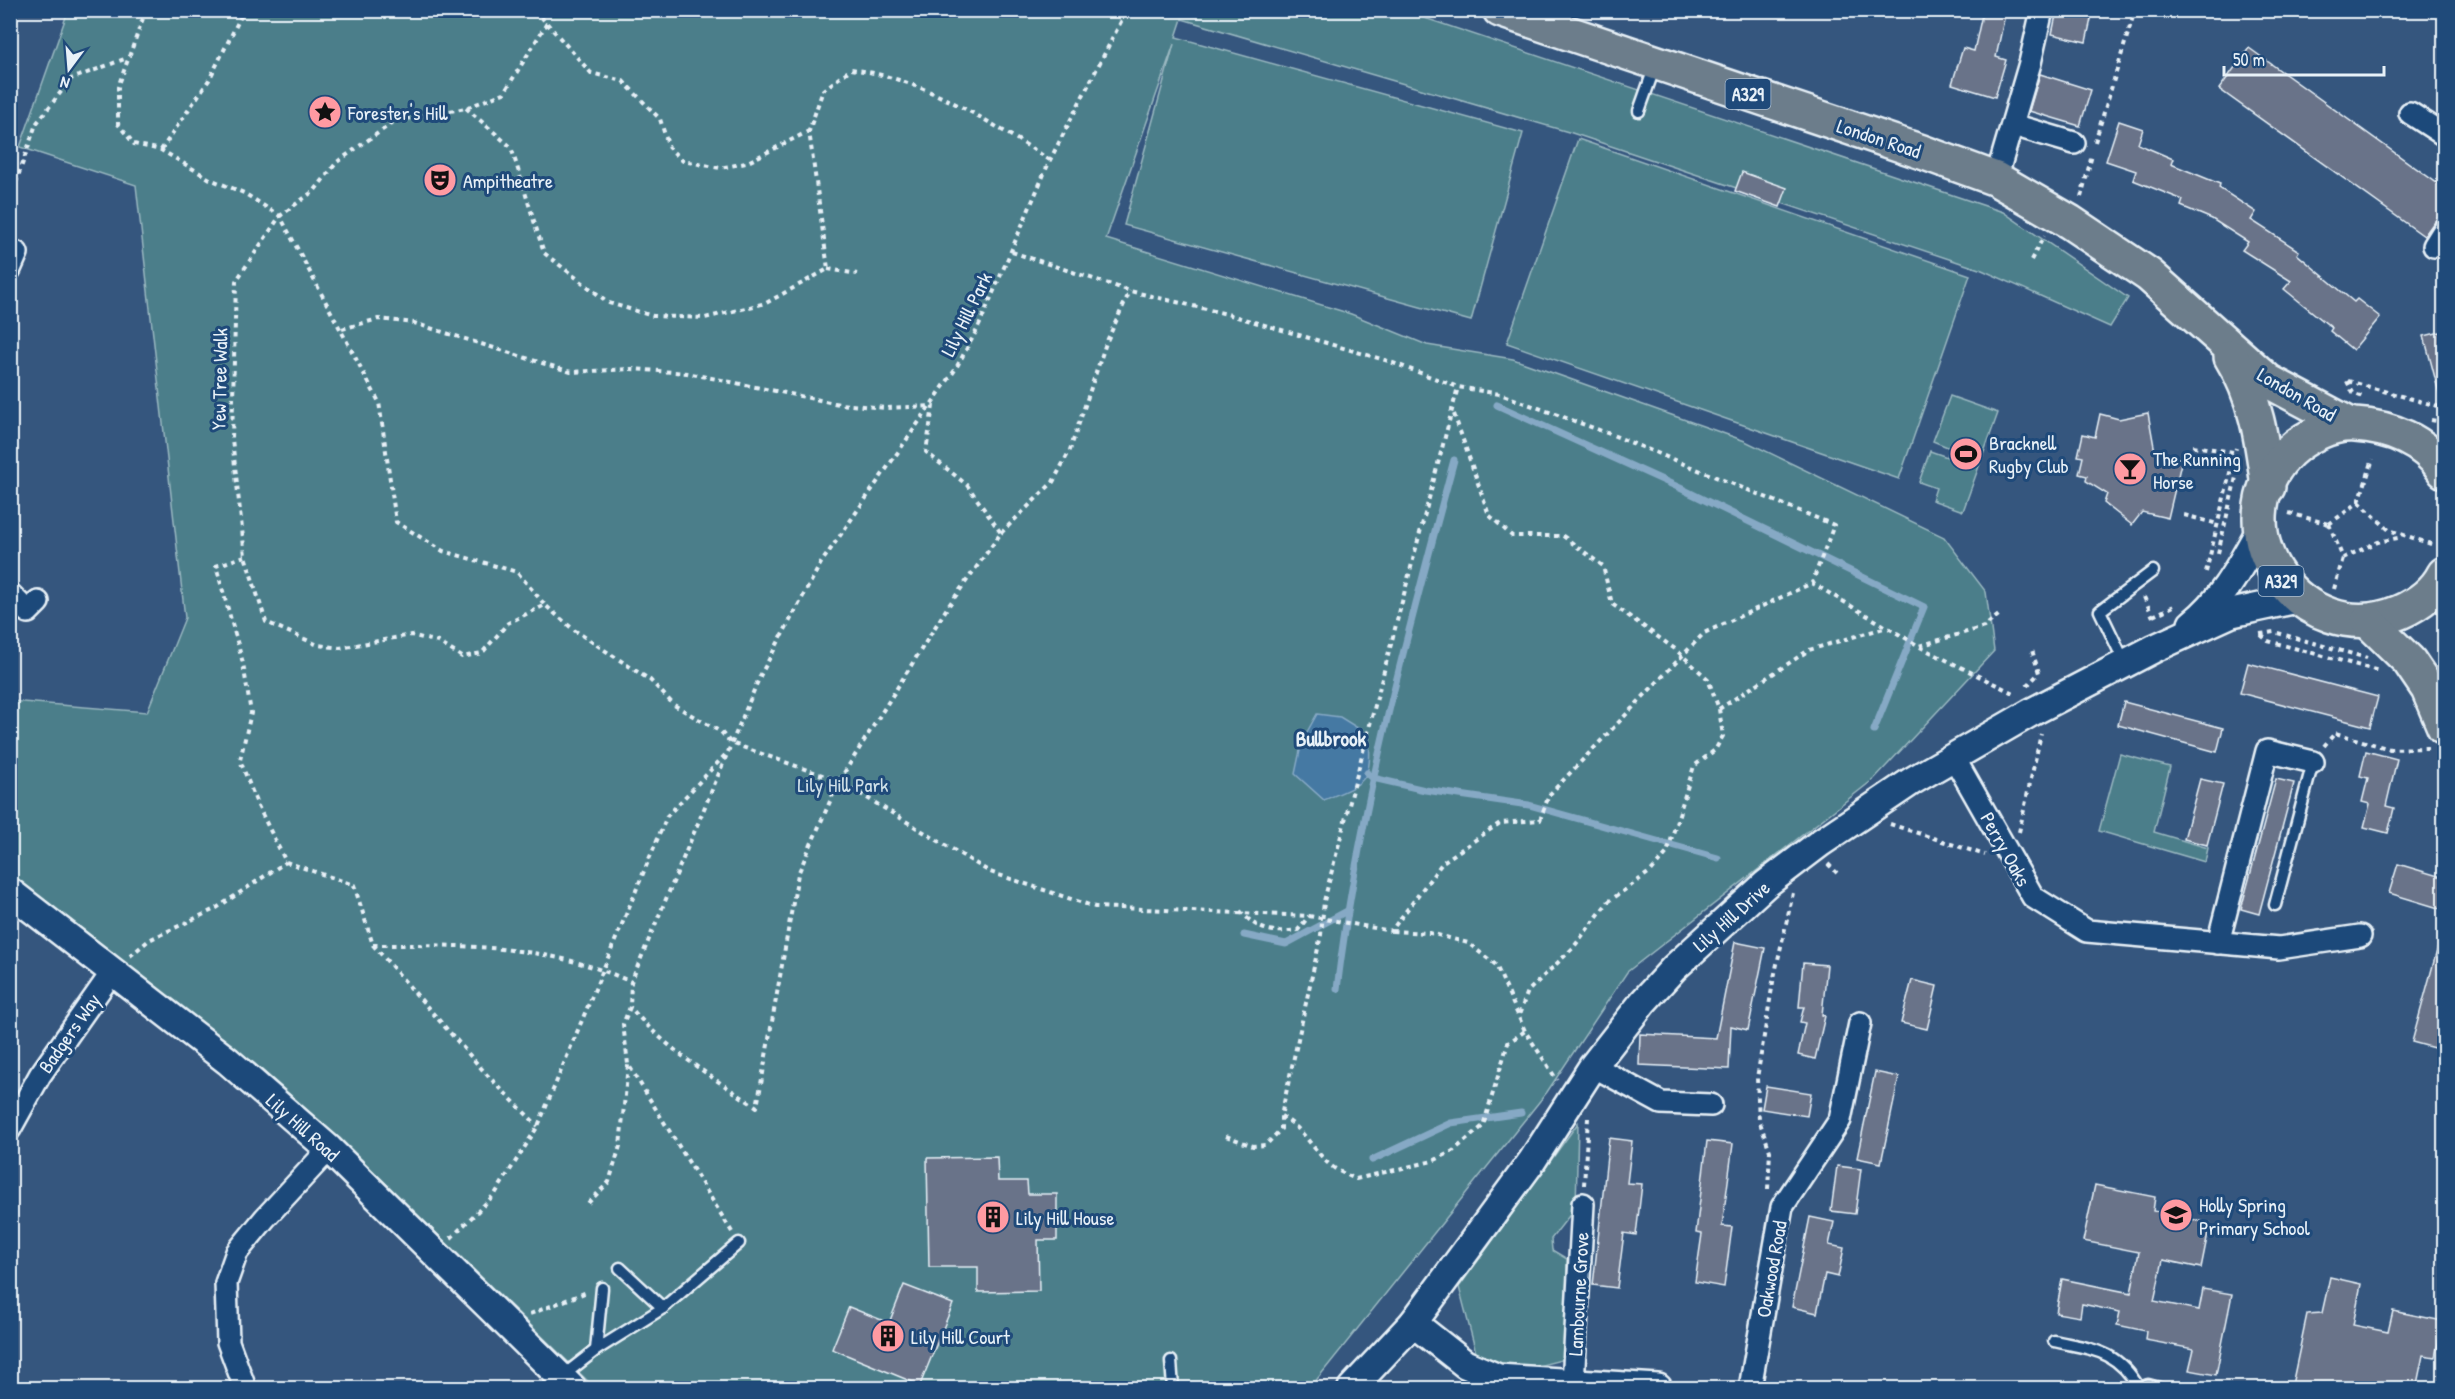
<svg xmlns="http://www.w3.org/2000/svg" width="2455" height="1399" viewBox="0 0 2455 1399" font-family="'Patrick Hand',sans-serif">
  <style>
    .green { fill: #4b7e8a; stroke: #9ab8c1; stroke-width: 1.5 }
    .water { fill: #4579a3; stroke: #86a9c5; stroke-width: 1.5 }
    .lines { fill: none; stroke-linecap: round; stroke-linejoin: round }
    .stream { stroke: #86a9c5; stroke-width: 7 }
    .building { fill: #697389; stroke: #e8f1f8; stroke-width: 1.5 }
    .service-casing { stroke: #e8f1f8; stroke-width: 15 }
    .minor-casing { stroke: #e8f1f8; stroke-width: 26 }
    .tertiary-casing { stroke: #e8f1f8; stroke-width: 32 }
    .primary-casing { stroke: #e8f1f8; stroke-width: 38 }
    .path { stroke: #e8f1f8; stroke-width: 4; stroke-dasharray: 4.5 4.5; stroke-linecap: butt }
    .service { stroke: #1f4a7a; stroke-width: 10 }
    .minor { stroke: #1f4a7a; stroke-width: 21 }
    .tertiary { stroke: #1f4a7a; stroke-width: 27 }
    .primary { stroke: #6c7d8b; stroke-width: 33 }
    .labels { text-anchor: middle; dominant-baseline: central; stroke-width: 6; stroke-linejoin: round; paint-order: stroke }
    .shield { fill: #1f4a7a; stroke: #acbfd2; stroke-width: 1.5 }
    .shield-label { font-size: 18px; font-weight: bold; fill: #e8f1f8 }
    .poi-label { font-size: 20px; fill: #e8f1f8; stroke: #1f4a7a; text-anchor: start }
    .street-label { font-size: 20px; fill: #e8f1f8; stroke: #1f4a7a }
    .park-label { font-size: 20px; fill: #d0e0e8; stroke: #1f4a7a }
    .neighbourhood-label { font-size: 21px; font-weight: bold; fill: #e8f1f8; stroke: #1f4a7a }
  </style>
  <rect width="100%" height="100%" fill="#35567e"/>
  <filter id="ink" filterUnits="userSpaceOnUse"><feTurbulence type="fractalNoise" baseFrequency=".0167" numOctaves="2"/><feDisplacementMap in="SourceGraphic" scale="12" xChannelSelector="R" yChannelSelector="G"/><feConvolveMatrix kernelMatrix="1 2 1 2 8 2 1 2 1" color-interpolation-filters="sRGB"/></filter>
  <g filter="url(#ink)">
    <g class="green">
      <polygon points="68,11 1404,11 2003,212 2128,298 2110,327 1982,270 1572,133 1182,19 1176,37 1523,133 1471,321 1124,225 1174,44 1106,239 1351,314 1427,345 1513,359 1745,441 1944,537 1986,592 1994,651 1874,779 1627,972 1547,1092 1310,1388 595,1388 340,1139 254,1063 11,875 10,701 147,712 185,618 136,185 20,147"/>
      <polygon points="1578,139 1970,275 1899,479 1507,343"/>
      <polygon points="1950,396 1998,413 1963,511 1932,500 1936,488 1919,482 1930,451 1947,457 1950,448 1933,441"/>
      <polygon points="2120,754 2170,767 2154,832 2208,848 2205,862 2099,831"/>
      <polygon points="1578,1123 1576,1207 1551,1239 1552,1250 1567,1259 1565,1359 1515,1372 1480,1368 1459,1287"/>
    </g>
    <path class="water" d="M1317,714L1340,717L1369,735C1372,783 1366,782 1324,800L1295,774L1302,741Z"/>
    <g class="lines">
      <g class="stream">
        <polyline points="1497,405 1680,488 1924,607 1874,730"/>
        <polyline points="1367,773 1373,778 1425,790 1529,805 1718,858"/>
        <polyline points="1244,935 1286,944 1347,911"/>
        <path d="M1337,989C1359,809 1407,635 1454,460"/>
        <polyline points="1372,1160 1451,1123 1521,1113"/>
      </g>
    </g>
    <g class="building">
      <polygon points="1983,10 2006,10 1996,57 2006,60 1995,97 1952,84 1963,48 1974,51"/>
      <polygon points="2057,10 2093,10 2086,42 2052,34"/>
      <polygon points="2249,48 2445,189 2445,207 2424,236 2219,89"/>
      <polygon points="2040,74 2091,90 2080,126 2029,111"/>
      <polygon points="2119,121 2143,129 2138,144 2173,159 2171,164 2220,184 2219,188 2256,212 2251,220 2299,251 2297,254 2354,302 2357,299 2380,317 2353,350 2330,331 2332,328 2284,289 2291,281 2242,250 2248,242 2212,219 2181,206 2183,200 2133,180 2136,171 2106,161"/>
      <polygon points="1742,172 1787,188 1780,207 1735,191"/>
      <polygon points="2445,331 2445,393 2439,393 2424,336"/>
      <polygon points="2148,413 2155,452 2182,459 2168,518 2142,512 2132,525 2104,503 2107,494 2086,481 2087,476 2079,474 2083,457 2078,456 2083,434 2095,437 2100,414 2119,419"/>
      <polygon points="2248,663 2378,697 2370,727 2240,693"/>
      <polygon points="2124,702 2223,728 2217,752 2118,725"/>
      <polygon points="2366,751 2397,759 2386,806 2394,808 2388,833 2364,827 2370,804 2362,802 2368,778 2360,776"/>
      <polygon points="2200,779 2223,784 2207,845 2184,839"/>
      <polygon points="2276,779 2294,783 2259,914 2241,909"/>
      <polygon points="2398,864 2445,878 2445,910 2389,893"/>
      <polygon points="1735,942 1765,948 1748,1030 1731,1026 1729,1069 1639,1065 1640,1034 1716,1038"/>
      <polygon points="2439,943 2445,943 2445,1051 2412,1042"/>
      <polygon points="1803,963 1827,965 1822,1015 1825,1016 1815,1059 1798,1055 1805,1023 1800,1022 1804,1007 1799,1007"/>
      <polygon points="1912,980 1937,986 1927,1029 1901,1023"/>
      <polygon points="1875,1072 1899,1077 1881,1163 1857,1158"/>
      <polygon points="1766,1086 1811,1093 1807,1116 1762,1109"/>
      <polygon points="1609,1138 1632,1141 1627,1183 1642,1184 1636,1235 1624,1233 1617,1288 1593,1285"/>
      <polygon points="1707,1141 1733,1144 1722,1226 1732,1227 1724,1287 1695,1282 1702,1234 1696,1233"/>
      <polygon points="997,1157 998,1181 1027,1181 1028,1194 1057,1194 1057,1240 1038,1240 1039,1291 978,1292 978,1267 929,1267 927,1158"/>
      <polygon points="1837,1166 1861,1169 1855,1214 1831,1211"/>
      <polygon points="2095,1185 2155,1197 2153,1211 2210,1223 2201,1268 2163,1260 2154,1301 2199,1310 2203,1289 2232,1294 2216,1375 2189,1370 2194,1349 2145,1340 2146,1331 2117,1325 2120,1312 2082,1304 2080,1317 2056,1313 2062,1279 2131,1293 2139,1252 2083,1241"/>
      <polygon points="1810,1217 1834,1222 1829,1245 1844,1248 1838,1277 1825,1274 1817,1313 1792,1307"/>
      <polygon points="2330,1277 2361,1284 2353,1325 2388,1332 2393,1311 2443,1321 2435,1357 2423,1355 2416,1389 2310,1389 2292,1385 2307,1314 2322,1313"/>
      <polygon points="904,1285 953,1304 920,1385 832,1349 849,1307 889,1323"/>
    </g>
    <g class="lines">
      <defs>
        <g id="service">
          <polyline points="1639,111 1655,66"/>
          <polyline points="2125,663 2100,611 2153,571"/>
          <polyline points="2275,905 2313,762"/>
          <polyline points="620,1268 663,1308"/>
          <path d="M2054,1341C2095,1350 2117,1350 2139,1388"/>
          <polyline points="596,1350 602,1288"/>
          <polyline points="1171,1361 1173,1388"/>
          <polyline points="560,1378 596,1350 663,1308 739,1243"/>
          <polyline points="2140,1388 2148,1385 2159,1388"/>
        </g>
        <g id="minor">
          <polyline points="2410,113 2444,135"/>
          <polyline points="2013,125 2074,143"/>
          <polyline points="1996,179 2030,63 2042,10"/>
          <polyline points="2434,246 2444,230"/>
          <polyline points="10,250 17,253 10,269"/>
          <polyline points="10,594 28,612 38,602"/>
          <polyline points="1953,756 2033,897 2087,931 2279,948 2360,936"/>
          <polyline points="2218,943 2267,751 2313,762"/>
          <polyline points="1593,1066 1661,1103 1711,1105"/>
          <polyline points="10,1129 40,1075 113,971"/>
          <polyline points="1573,1384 1583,1204"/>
          <polyline points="245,1388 228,1342 226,1283 237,1252 265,1218 329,1149"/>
          <polyline points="1750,1388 1782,1207 1840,1120 1860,1023"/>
        </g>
        <g id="tertiary">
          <path d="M2192,624C2225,598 2241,564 2261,529"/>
          <polyline points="10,892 228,1061 329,1149 572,1388"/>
          <polyline points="1413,1323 1465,1364 1498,1378 1658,1388"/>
          <polyline points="1352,1388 1413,1323 1532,1161 1593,1066 1643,1002 1674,968 1766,884 1820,843 1912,781 2030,713 2155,648 2232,613 2297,599"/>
        </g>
        <g id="primary">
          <polyline points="1500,10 1922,152 1996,179 2070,222 2149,275 2268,381 2349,424"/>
          <path d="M2231,357C2256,397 2262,440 2268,487"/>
          <path d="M2444,471C2426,441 2389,427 2355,425C2332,423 2305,437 2289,452C2212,528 2302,654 2400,612C2418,604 2435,592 2444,574"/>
          <polyline points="2368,621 2409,661 2428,689 2444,727"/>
        </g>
      </defs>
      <use href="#service" class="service-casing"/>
      <use href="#minor" class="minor-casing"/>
      <use href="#tertiary" class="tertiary-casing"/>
      <use href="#primary" class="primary-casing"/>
      <g class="path">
        <polyline points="146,10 118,87 118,124 134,144 161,150 210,179 244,193 280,216 379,402 396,522 443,551 517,572 545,605"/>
        <polyline points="535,10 591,73 623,81 660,119 669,148 683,161 720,168 746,163 809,131"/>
        <polyline points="547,23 504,93 466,108 395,121 337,162 315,190 280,216 236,281 232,439 245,556 266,622 318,645 340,648 411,635 438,642 462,657 482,653 508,623 545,605 574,630 650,680 674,705 721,732 731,743 839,781 990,872 1095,907 1309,916 1391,931 1443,862 1500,823 1540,820 1549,795 1704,633 1812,583 1919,646 1984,627 2001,613"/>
        <path d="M466,108L511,147L544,253L609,303L653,316L705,318L766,303L828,269L809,131L823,90L851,69C925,79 988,121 1050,160"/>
        <polyline points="2095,142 2135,10"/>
        <polyline points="161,150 209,80 244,10"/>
        <polyline points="2081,197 2092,155"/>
        <polyline points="10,200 36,124 71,79 127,58"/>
        <polyline points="1012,252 1130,291 1227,314 1388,361 1458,387 1500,394 1610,434 1834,525 1812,583"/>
        <polyline points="2031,260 2044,236"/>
        <polyline points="828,269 857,274"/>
        <path d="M342,329L378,319L414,323L571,372L632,369L687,373L839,404L886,408L933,406L926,452L967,485L1001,533L947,608L839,781L798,874L757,1107C711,1077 665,1048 630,1007"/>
        <polyline points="2347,381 2353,393 2365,398"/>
        <polyline points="2348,381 2444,408"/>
        <polyline points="1454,414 1489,515 1512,536 1563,536 1603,566 1612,604 1675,649 1708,679 1719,709 1723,736 1715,750 1694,766 1667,853 1651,871 1608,902 1573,948 1528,991 1519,1015"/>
        <polyline points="2431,420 2444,422"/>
        <polyline points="2193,446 2233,452"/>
        <polyline points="2359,502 2389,530 2434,545"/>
        <polyline points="2359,502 2373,459"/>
        <polyline points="2289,513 2329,524"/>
        <polyline points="2184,515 2218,524"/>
        <polyline points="2329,524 2359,502"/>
        <polyline points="2329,524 2343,558"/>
        <polyline points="1001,533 1053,482 1070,450 1106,343 1130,291"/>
        <polyline points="2218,553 2237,473"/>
        <path d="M245,556L216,566L243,663L251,713L240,760L257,804L286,862L354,885L373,945C461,945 549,944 631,982"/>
        <polyline points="2343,558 2378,542 2402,537"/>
        <polyline points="2206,572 2236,448"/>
        <polyline points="2334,589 2343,558"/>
        <polyline points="2144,597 2153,617"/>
        <polyline points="2153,616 2176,605"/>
        <polyline points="2260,634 2274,632 2367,658"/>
        <polyline points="2261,635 2268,641 2379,671"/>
        <polyline points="1920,647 2015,694"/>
        <polyline points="2027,686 2039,673 2031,647"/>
        <polyline points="1719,709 1809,650 1887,627"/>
        <polyline points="2324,746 2335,733 2390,749 2428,748"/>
        <polyline points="1890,824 1985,855"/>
        <polyline points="2019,832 2041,734"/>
        <polyline points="1828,864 1837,873"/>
        <path d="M1240,911C1260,932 1271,933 1298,930L1309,916"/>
        <polyline points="1392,931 1430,933 1468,943 1496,965 1525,1031 1557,1080"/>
        <polyline points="373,945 488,1076 538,1126"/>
        <polyline points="130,956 149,940 215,909 286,862"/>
        <path d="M1281,1116C1301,1127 1309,1143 1324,1159C1332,1169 1345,1174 1356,1179L1433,1161L1453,1151L1483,1126L1508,1043L1525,1031"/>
        <polyline points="1226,1136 1253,1146 1266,1145 1281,1129 1281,1116 1321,935 1324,901 1458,387"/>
        <polyline points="1584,1185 1588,1118"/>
        <polyline points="1768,1189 1770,1151 1759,1120 1757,1078 1773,982 1793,893"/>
        <polyline points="588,1203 609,1182 620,1146 628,1065"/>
        <polyline points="732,1232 628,1064 623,1024 630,1007 631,982 760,676 821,563 955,370 978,328 1050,160 1127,10"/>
        <polyline points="451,1238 495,1194 538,1126 667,816 725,755"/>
        <polyline points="530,1314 587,1292"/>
      </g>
      <use href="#service" class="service"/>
      <use href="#minor" class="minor"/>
      <use href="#tertiary" class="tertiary"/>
      <use href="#primary" class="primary"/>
    </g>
  </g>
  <defs>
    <symbol id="sight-disc" viewBox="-11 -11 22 22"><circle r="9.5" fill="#ff9aa2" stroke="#1f4a7a"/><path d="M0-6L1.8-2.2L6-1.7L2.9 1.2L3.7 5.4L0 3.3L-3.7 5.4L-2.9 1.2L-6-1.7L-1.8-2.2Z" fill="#111"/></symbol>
    <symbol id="theatre-disc" viewBox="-11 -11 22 22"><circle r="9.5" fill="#ff9aa2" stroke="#1f4a7a"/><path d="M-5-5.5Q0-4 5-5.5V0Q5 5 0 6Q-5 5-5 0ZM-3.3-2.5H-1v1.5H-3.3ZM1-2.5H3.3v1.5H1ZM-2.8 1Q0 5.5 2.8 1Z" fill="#111"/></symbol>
    <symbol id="stadium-disc" viewBox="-11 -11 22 22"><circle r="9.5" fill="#ff9aa2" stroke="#1f4a7a"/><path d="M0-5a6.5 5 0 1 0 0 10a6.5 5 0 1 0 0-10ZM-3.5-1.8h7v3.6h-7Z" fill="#111"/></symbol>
    <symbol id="bar-disc" viewBox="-11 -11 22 22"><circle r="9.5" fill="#ff9aa2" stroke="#1f4a7a"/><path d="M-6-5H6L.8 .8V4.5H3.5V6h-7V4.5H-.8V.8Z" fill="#111"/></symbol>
    <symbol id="school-disc" viewBox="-11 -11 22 22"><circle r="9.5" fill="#ff9aa2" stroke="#1f4a7a"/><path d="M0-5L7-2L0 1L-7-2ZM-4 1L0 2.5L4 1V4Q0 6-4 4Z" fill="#111"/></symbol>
    <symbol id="building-disc" viewBox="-11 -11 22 22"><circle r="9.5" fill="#ff9aa2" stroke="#1f4a7a"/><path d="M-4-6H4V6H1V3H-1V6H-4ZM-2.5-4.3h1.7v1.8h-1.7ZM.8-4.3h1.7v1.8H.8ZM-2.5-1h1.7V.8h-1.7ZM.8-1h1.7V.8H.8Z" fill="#111"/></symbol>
  </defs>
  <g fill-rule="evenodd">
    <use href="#sight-disc" x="306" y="93" width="38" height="38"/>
    <use href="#theatre-disc" x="421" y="161" width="38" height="38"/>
    <use href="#stadium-disc" x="1947" y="435" width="38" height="38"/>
    <use href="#bar-disc" x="2111" y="450" width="38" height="38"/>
    <use href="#school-disc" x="2157" y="1196" width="38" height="38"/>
    <use href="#building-disc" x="974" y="1198" width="38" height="38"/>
    <use href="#building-disc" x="869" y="1317" width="38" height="38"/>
  </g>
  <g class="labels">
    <g class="shield">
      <rect x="1725.5" y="79" width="45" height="30" rx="4.5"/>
      <rect x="2258.5" y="566" width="45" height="30" rx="4.5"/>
    </g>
    <g class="shield-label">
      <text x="1748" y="94">A329</text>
      <text x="2281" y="581">A329</text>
    </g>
    <g class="poi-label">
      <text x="348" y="112">Forester's Hill</text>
      <text x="463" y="180">Ampitheatre</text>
      <text x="1989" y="442">Bracknell<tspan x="1989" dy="23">Rugby Club</tspan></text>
      <text x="2153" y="458">The Running<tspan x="2153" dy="23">Horse</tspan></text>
      <text x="2199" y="1204">Holly Spring<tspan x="2199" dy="23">Primary School</tspan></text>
      <text x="1016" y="1217">Lily Hill House</text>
      <text x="911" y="1336">Lily Hill Court</text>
    </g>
    <g class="street-label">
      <text transform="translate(1879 138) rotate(18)">London Road</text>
      <text transform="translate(966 314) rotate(-64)">Lily Hill Park</text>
      <text transform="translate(219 379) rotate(-89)">Yew Tree Walk</text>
      <text transform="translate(2297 394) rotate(30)">London Road</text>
      <text transform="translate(2006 849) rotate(61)">Perry Oaks</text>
      <text transform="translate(1731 916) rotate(-42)">Lily Hill Drive</text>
      <text transform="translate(69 1033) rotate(-55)">Badgers Way</text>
      <text transform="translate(303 1127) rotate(42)">Lily Hill Road</text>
      <text transform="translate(1771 1269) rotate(-80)">Oakwood Road</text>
      <text transform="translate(1578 1294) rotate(-87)">Lambourne Grove</text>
    </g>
    <g class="park-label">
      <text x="843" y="784">Lily Hill Park</text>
    </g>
    <g class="neighbourhood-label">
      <text x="1331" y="738">Bullbrook</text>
    </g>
  </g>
  <rect width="2455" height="1399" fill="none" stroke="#1f4a7a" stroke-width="36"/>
  <rect x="18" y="18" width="2419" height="1363" fill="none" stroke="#e8f1f8" stroke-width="2" filter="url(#ink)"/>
  <g transform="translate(69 69) rotate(196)" stroke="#1f4a7a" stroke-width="4.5" paint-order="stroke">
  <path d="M0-4.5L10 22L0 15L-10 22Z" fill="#e8f1f8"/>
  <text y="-9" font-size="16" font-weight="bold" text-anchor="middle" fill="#e8f1f8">N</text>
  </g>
  <path d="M2224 66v9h160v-9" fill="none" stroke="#e8f1f8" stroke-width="3"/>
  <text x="2233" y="66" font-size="18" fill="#e8f1f8" stroke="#1f4a7a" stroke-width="4.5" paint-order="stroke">50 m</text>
</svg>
